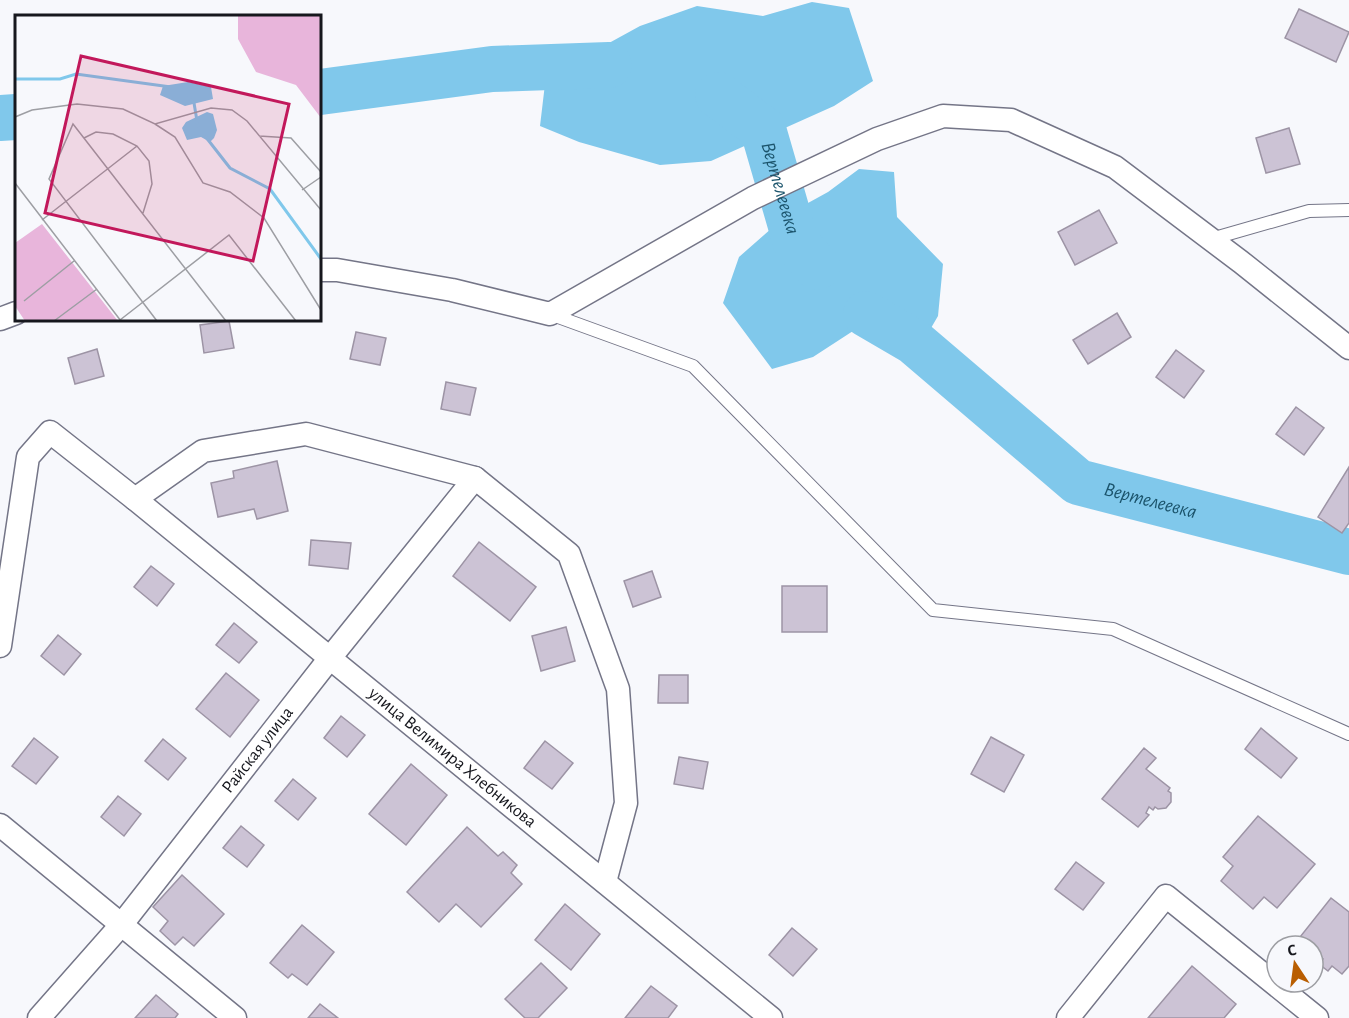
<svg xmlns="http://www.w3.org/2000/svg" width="1349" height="1018" viewBox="0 0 1349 1018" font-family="'Alegreya Sans',sans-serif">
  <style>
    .water { fill: #80c8eb }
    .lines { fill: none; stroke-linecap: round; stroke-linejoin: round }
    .river { stroke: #80c8eb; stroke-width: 46 }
    .building { fill: #ccc3d5; stroke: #9d94a5; stroke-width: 1.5 }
    .lane-casing { stroke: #747587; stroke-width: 14 }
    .street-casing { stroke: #747587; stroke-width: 25 }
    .lane { stroke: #fff; stroke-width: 12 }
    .street { stroke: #fff; stroke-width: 22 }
    .labels { text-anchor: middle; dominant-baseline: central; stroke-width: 4.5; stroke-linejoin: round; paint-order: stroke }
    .street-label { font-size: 18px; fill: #16171d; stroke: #f7f8fc }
    .water-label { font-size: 20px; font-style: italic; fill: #1b546c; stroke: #f7f8fc }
    .inset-river { fill: none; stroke: #80c8eb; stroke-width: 3 }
    .inset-road { fill: none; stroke: #9d9ea3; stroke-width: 1.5 }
    .view { fill: #c2185b; fill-opacity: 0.15; stroke: #c2185b; stroke-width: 3 }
    .inset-edge { fill: none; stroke: #16171d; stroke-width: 3 }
  </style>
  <rect width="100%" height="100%" fill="#f7f8fc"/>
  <g class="water">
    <polygon points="812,2 849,8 873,81 834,106 711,161 660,165 579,142 540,126 547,67 568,52 609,43 640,26 697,6 763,16"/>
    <polygon points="859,169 894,172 897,217 943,264 938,316 920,347 853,331 813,357 772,369 723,303 739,257 788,214 828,192"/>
  </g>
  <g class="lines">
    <g class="river">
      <polyline points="320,92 492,69 609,65"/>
      <path id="s1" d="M718,95L763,129L796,243L817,267"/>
      <polyline points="0,118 16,117"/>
      <path id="s2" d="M866,314L914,342L1078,482L1349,552"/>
    </g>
  </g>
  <g class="building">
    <polygon points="1299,9 1349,32 1336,62 1285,38"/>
    <polygon points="1289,128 1300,164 1266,173 1256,138"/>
    <polygon points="1099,210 1117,243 1075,265 1058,232"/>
    <polygon points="1117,313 1131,337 1088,364 1073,340"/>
    <polygon points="229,321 234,348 204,353 200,325"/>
    <polygon points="356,332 386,338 380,365 350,359"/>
    <polygon points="97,349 104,376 75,384 68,358"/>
    <polygon points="1176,350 1204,371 1184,398 1156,377"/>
    <polygon points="446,382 476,388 470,415 441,409"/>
    <polygon points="1296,407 1324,428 1304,455 1276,434"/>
    <polygon points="277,461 288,511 257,519 254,509 218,517 211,483 234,478 233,471"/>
    <polygon points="1349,467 1349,523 1342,533 1318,517"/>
    <polygon points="311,540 351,543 348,569 309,565"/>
    <polygon points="479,542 536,587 510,621 453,576"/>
    <polygon points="151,566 174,584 157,606 134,587"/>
    <polygon points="652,571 661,597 633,607 624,581"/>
    <rect x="782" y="586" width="45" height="46"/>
    <polygon points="234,623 257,642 239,663 216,645"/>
    <polygon points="566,627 575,661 541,671 532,636"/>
    <polygon points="58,635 81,654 64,675 41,656"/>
    <polygon points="226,673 259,700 230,737 196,709"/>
    <polygon points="659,675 688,675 688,703 658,703"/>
    <polygon points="341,716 365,735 347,757 324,738"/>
    <polygon points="1261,728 1297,758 1281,778 1245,749"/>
    <polygon points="991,737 1024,755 1004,792 971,774"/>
    <polygon points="34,738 58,757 36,784 12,766"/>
    <polygon points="163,739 186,758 168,780 145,761"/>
    <polygon points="545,741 573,763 552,789 524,768"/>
    <polygon points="1144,748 1156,758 1146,769 1170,788 1168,791 1171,793 1171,802 1166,808 1158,809 1155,807 1153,810 1149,807 1146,813 1149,815 1138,827 1102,799"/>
    <polygon points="679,757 708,762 703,789 674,784"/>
    <polygon points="411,764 447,795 406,845 369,814"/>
    <polygon points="293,779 316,798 298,820 275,801"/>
    <polygon points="118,796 141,814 124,836 101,817"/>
    <polygon points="1258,816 1315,864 1277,908 1264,897 1253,909 1221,881 1233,866 1223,857"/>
    <polygon points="241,826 264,845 247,867 223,848"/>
    <polygon points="467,827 498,856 503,852 517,865 511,873 522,884 481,927 456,904 439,922 407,892"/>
    <polygon points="1076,862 1104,883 1083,910 1055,889"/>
    <polygon points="182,875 224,914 194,946 183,937 175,945 160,931 168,921 153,907"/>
    <polygon points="1331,898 1349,912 1349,966 1342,974 1332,966 1328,971 1319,964 1323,959 1313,952 1313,946 1300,937"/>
    <polygon points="565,904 600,934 571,970 535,940"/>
    <polygon points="302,925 334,952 307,985 292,974 288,978 270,963"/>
    <polygon points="792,928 817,949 793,976 769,955"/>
    <polygon points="541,963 567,988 538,1018 525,1018 505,999"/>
    <polygon points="1192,966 1236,1004 1224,1018 1148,1018"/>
    <polygon points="651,986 677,1006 668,1018 625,1018"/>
    <polygon points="156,995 178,1014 175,1018 135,1018"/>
    <polygon points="320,1004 338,1018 308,1018"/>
  </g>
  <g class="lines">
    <defs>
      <g id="lane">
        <polyline points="1211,239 1309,211 1349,210"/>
        <polyline points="550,314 693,366 933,610 1113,629 1349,734"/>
      </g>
      <g id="street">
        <polyline points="320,270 337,270 452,290 550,314 753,198 877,139 943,116 1011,120 1115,167 1241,262 1349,348"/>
        <polyline points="0,319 16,313"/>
        <polyline points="135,499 203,451 306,434 475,478 569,554 618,689 626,803 605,882"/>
        <path id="s3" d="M0,646L28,457L50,432L135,499L771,1018"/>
        <polyline points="0,825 235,1018"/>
        <path id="s4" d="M39,1018L122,924L330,658L475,478"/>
        <polyline points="1068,1018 1166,896 1317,1018"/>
      </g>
    </defs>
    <use href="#lane" class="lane-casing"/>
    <use href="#street" class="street-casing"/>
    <use href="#lane" class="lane"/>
    <use href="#street" class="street"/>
  </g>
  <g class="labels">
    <g class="street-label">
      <text stroke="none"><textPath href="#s4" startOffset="346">Райская улица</textPath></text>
      <text stroke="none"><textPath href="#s3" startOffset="742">улица Велимира Хлебникова</textPath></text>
    </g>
    <g class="water-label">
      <text stroke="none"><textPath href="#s1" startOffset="118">Вертелеевка</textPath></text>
      <text stroke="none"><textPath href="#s2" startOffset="346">Вертелеевка</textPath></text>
    </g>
  </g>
  <g transform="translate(15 15)">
    <rect width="306" height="306" fill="#f7f8fc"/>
    <path d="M223,0H306V103L281,70L241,57L223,24ZM27,209L103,306H10L0,291V228Z" fill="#e8b5db"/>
    <path d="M173,67L196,72L198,84L170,91L145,80L148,71ZM192,97L198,99L202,115L199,123L195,127L186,122L172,125L167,113L171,107Z" fill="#80c8eb"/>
    <path class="inset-river" d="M0,64H45L61,59L156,72M173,81L179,88L183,112M190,121L215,153L255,174L306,244"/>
    <path class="inset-road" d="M0,102L17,95L62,89L108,94L140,109L196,93L217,95L232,106L306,195M140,109L160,122L188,168L215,177L249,203L306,295M244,121L276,123L306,157M69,123L81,117L98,119L122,131L134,146L137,169L128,198M0,168L106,306M287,175L306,162M27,205L122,131M9,286L59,246M105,305L214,220L281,306M39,306L82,274M142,306L34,164L58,109L211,306"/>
    <path class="view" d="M66,41L274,89L238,246L30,198Z"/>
    <rect width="306" height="306" class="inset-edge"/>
  </g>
  <g transform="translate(1295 964) rotate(347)"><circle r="28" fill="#f7f8fc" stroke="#9d9ea3" stroke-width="1.5"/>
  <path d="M0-4.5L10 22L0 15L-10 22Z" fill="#b95e01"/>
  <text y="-9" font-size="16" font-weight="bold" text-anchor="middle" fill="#16171d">С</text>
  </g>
</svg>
